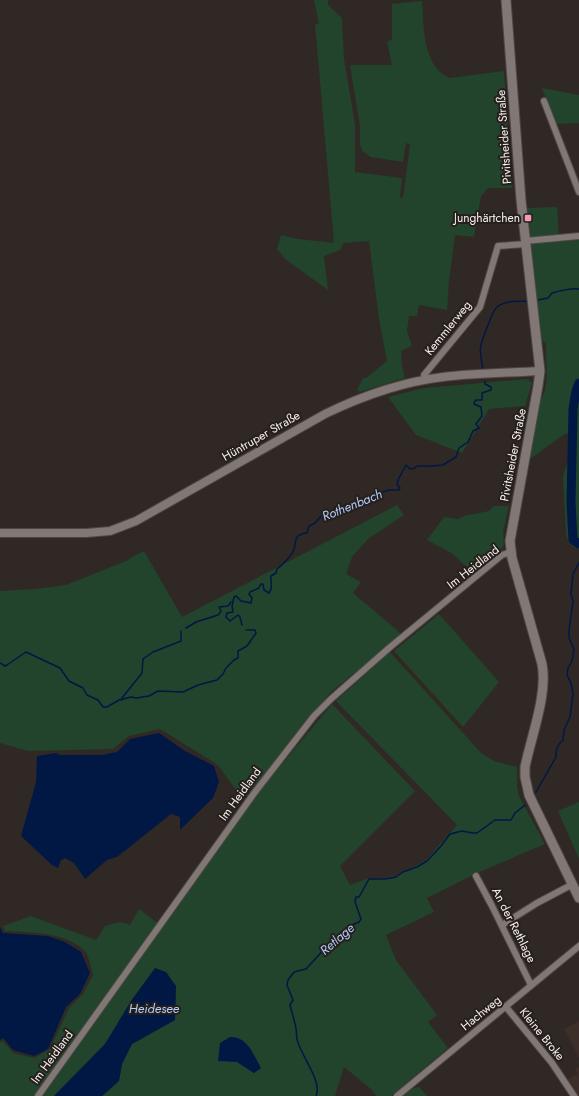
<svg xmlns="http://www.w3.org/2000/svg" width="579" height="1096" viewBox="0 0 579 1096" font-family="Jost,sans-serif">
  <style>
    .built { fill: #3d2e29 }
    .green { fill: #22432c; fill-rule: evenodd }
    .water { fill: #011845 }
    .lines { fill: none; stroke-linecap: round; stroke-linejoin: round }
    .stream { stroke: #011845; stroke-width: 1.5 }
    .river { stroke: #011845; stroke-width: 9 }
    .minor-casing { stroke: #4d4744; stroke-width: 8 }
    .tertiary-casing { stroke: #4d4744; stroke-width: 10 }
    .secondary-casing { stroke: #4d4744; stroke-width: 11 }
    .minor { stroke: #817774; stroke-width: 6 }
    .tertiary { stroke: #817774; stroke-width: 8 }
    .secondary { stroke: #817774; stroke-width: 9 }
    .poi-dot { fill: #ef9ab8; stroke: #261f1c; stroke-width: 1.5 }
    .labels { text-anchor: middle; dominant-baseline: central; stroke-width: 4; stroke-linejoin: round; paint-order: stroke }
    .street-label { font-size: 12px; fill: #f6f1ef; stroke: #261f1c }
    .poi-label { font-size: 12px; fill: #f6f1ef; stroke: #261f1c; text-anchor: end }
    .water-label { font-size: 13px; font-style: italic; fill: #b1cdfb; stroke: #261f1c }
  </style>
  <rect width="100%" height="100%" fill="#302825"/>
  <g class="built">
    <polygon points="579,1021 579,1058 564,1029"/>
    <polygon points="579,1067 579,1096 576,1096 565,1081 578,1074 575,1069"/>
  </g>
  <g class="green">
    <path d="M314,0H328V5L342,18L344,59L355,124V172L402,178L400,197L403,198L410,144L406,143L403,162L371,157L363,152L360,145V127L350,65H392L387,41L392,40V4L422,1C424,27 422,64 449,78L504,71L512,188H488L481,196L474,237L455,235L449,281L447,310L419,305L417,316H409L407,331L412,346L401,351L402,366L405,378L360,392L357,390L363,378H366L387,361L379,319L369,241L344,243L340,250L324,256L328,290L285,259L277,249L281,235L298,239L334,243L315,24H319Z"/>
    <polygon points="542,88 579,95 579,123 555,124"/>
    <polygon points="557,207 559,236 533,237 529,235 530,227 526,208"/>
    <path d="M579,240V549C571,547 568,542 566,535L563,478L565,469L568,463L569,435L566,433L530,459L540,401C551,385 545,361 546,343L542,341L530,249L532,244L535,243Z"/>
    <polygon points="528,379 532,383 525,406 489,409 462,453 416,435 388,397 424,388"/>
    <polygon points="397,505 404,515 368,539 352,557 346,574 361,582 353,593 397,630 401,635 331,692 243,800 218,765 160,729 129,736 113,749 28,751 0,743 0,591 35,589 66,585 126,561 132,557 144,551 182,617"/>
    <polygon points="494,506 509,506 503,532 504,545 496,556 474,574 453,554 427,540 444,517 458,519 464,516 489,511"/>
    <polygon points="439,614 499,682 463,727 394,651"/>
    <path d="M390,652L482,754L494,761L517,767V787L519,796L545,844L475,874L427,898L434,912L386,935L396,960L437,1015L428,1022L448,1048L391,1096H376L372,1090L344,1067L335,1096H102L119,1081L122,1064L132,1044L175,1020L176,986L156,968L131,1001L105,1044L54,1096H0V1042L3,1041L13,1053L34,1058L50,1049L69,1008L83,994L93,975C91,968 89,956 85,951C64,931 32,933 5,931L3,926L31,916L96,940L105,926L120,922L130,925L139,909L163,927L257,794L332,704L415,791L340,866L350,885L369,878L376,879L395,876L416,866L426,860L457,825L336,701ZM237,1062L260,1068L254,1073Z"/>
    <polygon points="579,802 579,859 558,811"/>
    <polygon points="419,1087 427,1096 400,1096 409,1089"/>
  </g>
  <g class="water">
    <polygon points="159,733 185,751 214,766 219,782 213,798 180,830 180,817 171,814 117,857 107,860 85,879 74,863 65,858 61,860 58,868 52,865 21,836 36,782 37,756 56,753 60,755 102,755 117,752 130,739"/>
    <polygon points="0,927 3,933 48,936 65,942 81,952 90,973 80,994 66,1007 48,1049 34,1056 13,1050 3,1038 0,1040"/>
    <polygon points="155,968 166,972 176,986 175,1020 132,1044 122,1064 119,1081 102,1096 54,1096 105,1044 131,1001"/>
    <path d="M230,1037C248,1037 253,1054 261,1068L254,1073L237,1062L218,1061L220,1043Z"/>
  </g>
  <g class="lines">
    <g class="stream">
      <path d="M538,300L548,298L552,293C558,291 572,288 579,289"/>
      <path d="M483,369C482,364 479,350 481,345C482,340 493,311 496,308C504,300 516,302 526,301"/>
      <path d="M242,625L240,617L238,615L230,621L226,617L227,613L233,612L232,606L234,597L236,596L241,601L251,603L252,598L249,594L250,592L259,588L261,584H263L264,590L269,593C274,587 270,582 271,576L276,573L277,569C282,565 289,558 293,552C298,542 291,535 307,533L309,526L315,523L323,514L329,515C338,506 352,502 364,502L368,497L380,495L383,492L389,490H399L400,488L397,484L399,478L406,465L410,469L415,468L417,466H432L443,465L456,457L459,448L468,442L473,431L479,428L476,424L482,416L481,407L474,404V403L476,400H482V393L491,390V387L485,384V381"/>
      <polyline points="186,628 196,622 218,615 220,613 221,611 219,607 228,606 231,602"/>
      <polyline points="0,663 5,666 7,665 26,652 60,668 69,681 83,688 87,695 98,700 103,707 107,707 119,700 131,697 136,698 149,696 158,691 183,692 198,685 217,680 223,674 226,668 234,660 238,658 238,651 247,646 256,633 255,630 246,630"/>
      <polyline points="122,700 122,698 142,673 143,659 153,652 181,641 181,631"/>
      <path d="M536,792L556,757C555,751 558,744 563,740L564,730L570,717L573,694L571,683L567,675L568,668L572,661L574,649L569,638V630L573,601L571,594L573,574L579,563"/>
      <path d="M316,1096C323,1081 299,1053 297,1039C296,1036 297,1032 296,1029C295,1021 292,1014 290,1005L293,1000L287,985L288,980L294,972L306,969L327,946L334,944L343,931L349,926L359,922L361,919L355,902L356,897H359L369,879H385L396,877L403,872L417,867L427,861L441,846L450,834L462,831L473,833H477L495,820H511L515,813L525,805"/>
    </g>
    <polyline class="river" points="579,383 576,391 573,409 571,502 573,540 579,544"/>
    <defs>
      <g id="minor">
        <polyline points="544,101 579,192"/>
        <polyline points="525,241 579,236"/>
        <polyline points="426,379 424,375 480,307 498,246 526,244"/>
        <polyline points="476,876 492,906 531,985"/>
        <polyline points="502,925 537,903 573,884"/>
        <polyline points="506,1007 552,1063 574,1096"/>
        <polyline points="38,1096 255,792 314,716 331,699 389,648 502,555 511,552"/>
        <polyline points="397,1096 579,946"/>
      </g>
      <path id="tertiary" d="M0,533H86L110,531L136,521L325,414C362,396 401,382 443,377C475,373 508,373 540,371"/>
      <path id="secondary" d="M506,0L521,200L540,371L538,386L510,541L512,558L542,664C548,694 531,737 525,767V777L529,795L579,898"/>
    </defs>
    <use href="#minor" class="minor-casing"/>
    <use href="#tertiary" class="tertiary-casing"/>
    <use href="#secondary" class="secondary-casing"/>
    <use href="#minor" class="minor"/>
    <use href="#tertiary" class="tertiary"/>
    <use href="#secondary" class="secondary"/>
  </g>
  <rect class="poi-dot" x="524" y="214" width="8" height="8" rx="2"/>
  <g class="labels">
    <g class="street-label">
      <text transform="translate(504 137) rotate(-94)">Pivitsheider Straße</text>
      <text transform="translate(448 328) rotate(-51)">Kemmlerweg</text>
      <text transform="translate(261 436) rotate(-30)">Hüntruper Straße</text>
      <text transform="translate(513 455) rotate(-79)">Pivitsheider Straße</text>
      <text transform="translate(473 567) rotate(-38)">Im Heidland</text>
      <text transform="translate(240 794) rotate(-54)">Im Heidland</text>
      <text transform="translate(514 925) rotate(63)">An der Rethlage</text>
      <text transform="translate(481 1013) rotate(-39)">Hachweg</text>
      <text transform="translate(542 1034) rotate(51)">Kleine Broke</text>
      <text transform="translate(52 1057) rotate(-54)">Im Heidland</text>
    </g>
    <g class="poi-label">
      <text x="520" y="218">Junghärtchen</text>
    </g>
    <g class="water-label">
      <text transform="translate(352 505) rotate(-22)">Rothenbach</text>
      <text transform="translate(337 939) rotate(-41)">Retlage</text>
      <text x="154" y="1008">Heidesee</text>
    </g>
  </g>
</svg>
